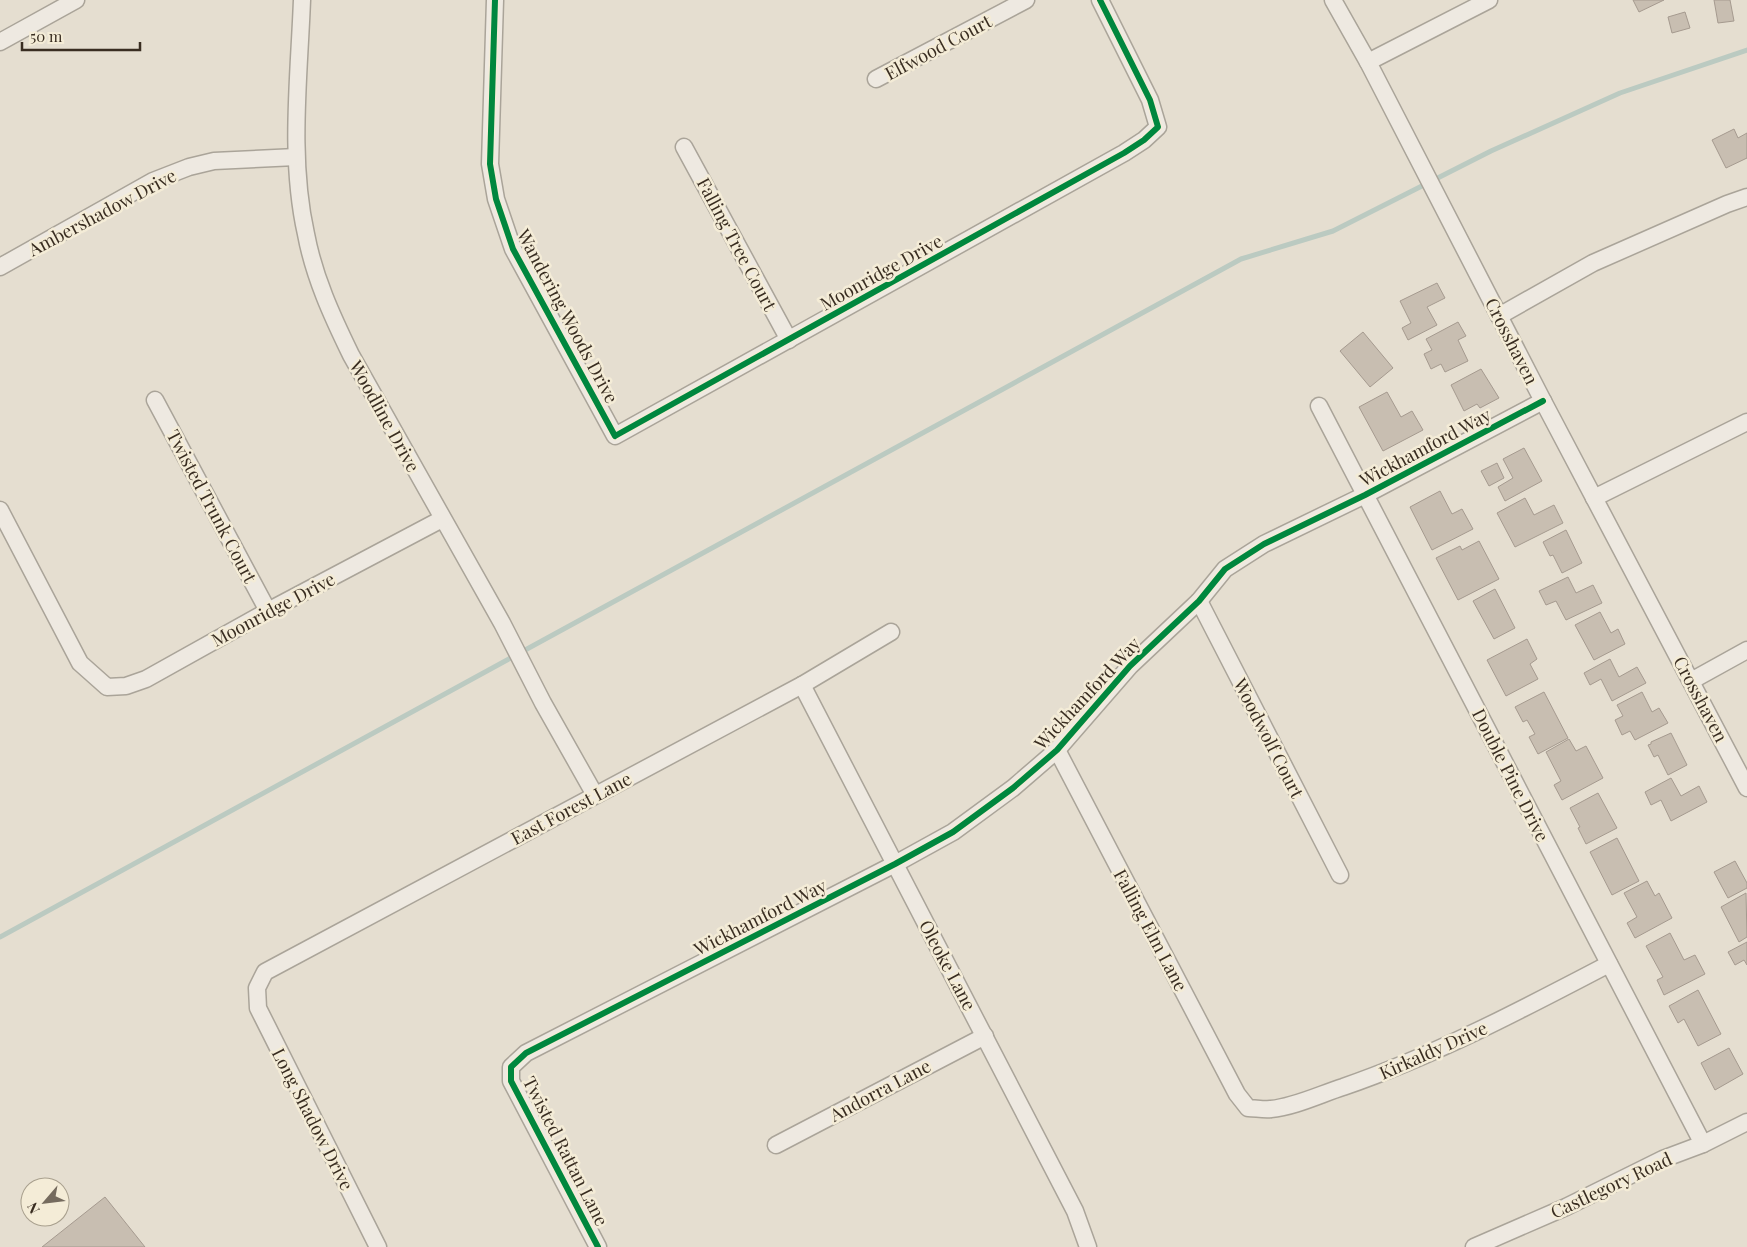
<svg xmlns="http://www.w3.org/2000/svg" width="1747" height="1247" viewBox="0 0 1747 1247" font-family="'Playfair Display',serif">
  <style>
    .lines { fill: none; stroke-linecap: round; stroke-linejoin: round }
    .stream { stroke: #bbcac1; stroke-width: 5 }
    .building { fill: #c8beb1; stroke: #a59a8f }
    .minor-casing { stroke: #aaa499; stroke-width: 19 }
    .minor { stroke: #eee9e1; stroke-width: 16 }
    .cycleway-casing { stroke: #f4ecd7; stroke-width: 9 }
    .cycleway { stroke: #00873e; stroke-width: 6 }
    .labels { text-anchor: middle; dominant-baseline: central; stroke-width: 5; stroke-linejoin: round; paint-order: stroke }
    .street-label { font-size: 18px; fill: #392d21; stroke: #f4ecd7 }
  </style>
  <rect width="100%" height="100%" fill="#e5ded0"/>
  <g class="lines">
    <polyline class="stream" points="0,937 1241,259 1333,231 1491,151 1620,93 1747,50"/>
  </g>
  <g class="building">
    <polygon points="1633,0 1664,0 1639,12"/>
    <polygon points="1714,0 1730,0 1734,21 1718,23"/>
    <polygon points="1685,12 1690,28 1672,33 1668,17"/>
    <polygon points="1734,129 1738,138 1747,133 1747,158 1726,168 1712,140"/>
    <polygon points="1437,283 1445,298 1427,307 1437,325 1408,340 1402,328 1411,323 1400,301"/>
    <polygon points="1458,322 1466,336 1458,340 1468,361 1445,372 1441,364 1431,369 1424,354 1432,350 1426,339"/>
    <polygon points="1363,332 1393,368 1370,387 1340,351"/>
    <polygon points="1481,369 1499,398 1480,408 1477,404 1464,411 1451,385"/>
    <polygon points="1387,392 1401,417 1412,411 1423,430 1383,451 1359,407"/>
    <polygon points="1524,448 1542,481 1505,501 1498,487 1513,478 1503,459"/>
    <polygon points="1497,463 1504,478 1489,486 1481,471"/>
    <polygon points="1440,491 1452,514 1462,509 1473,529 1432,550 1410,507"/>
    <polygon points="1525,498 1534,515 1554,505 1563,523 1515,547 1497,513"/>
    <polygon points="1566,530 1582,563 1562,573 1553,555 1550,556 1543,542"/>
    <polygon points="1479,541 1499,579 1458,600 1436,558 1460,546 1462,550"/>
    <polygon points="1568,577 1576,593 1593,585 1602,603 1566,620 1556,601 1546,605 1539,591"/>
    <polygon points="1495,589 1515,628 1494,639 1473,601"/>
    <polygon points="1600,612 1611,633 1618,629 1625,644 1594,660 1575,625"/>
    <polygon points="1527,639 1537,659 1530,664 1538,679 1506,696 1487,660"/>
    <polygon points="1610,659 1619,677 1637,667 1646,683 1612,701 1601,679 1590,685 1584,673"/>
    <polygon points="1544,692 1568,738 1538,754 1529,737 1535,734 1527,720 1523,722 1515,707"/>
    <polygon points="1642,692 1652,712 1659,708 1668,723 1635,740 1630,731 1622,735 1615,720 1623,716 1617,705"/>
    <polygon points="1671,733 1687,765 1668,775 1658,755 1654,757 1648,745 1651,744 1651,742"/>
    <polygon points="1569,739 1576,751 1586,746 1603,778 1562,800 1554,785 1561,781 1546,752"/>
    <polygon points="1671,778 1681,796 1699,786 1707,802 1671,821 1661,800 1651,805 1645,792"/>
    <polygon points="1598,793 1617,828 1586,844 1578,828 1580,827 1570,808"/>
    <polygon points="1617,838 1639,881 1612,895 1590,852"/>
    <polygon points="1735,861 1747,883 1747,888 1728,898 1714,872"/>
    <polygon points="1647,881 1655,896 1659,893 1672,918 1635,938 1627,923 1637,917 1624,893"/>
    <polygon points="1746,893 1747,937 1739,942 1721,907"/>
    <polygon points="1670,933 1684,960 1695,955 1705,974 1664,995 1657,980 1663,977 1646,946"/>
    <polygon points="1747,942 1747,965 1744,960 1735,965 1728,952"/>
    <polygon points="1698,990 1721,1034 1698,1046 1684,1019 1678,1023 1669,1006"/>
    <polygon points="1729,1048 1743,1074 1715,1090 1701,1063"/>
    <polygon points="105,1197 145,1247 42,1247"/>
  </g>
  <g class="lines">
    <defs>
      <g id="minor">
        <path d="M302,0C299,78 289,158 306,234C314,277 332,316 351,355L502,623L543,703L595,795"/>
        <polyline points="495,0 490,164 496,199 513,249 615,436 1124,153 1144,140 1158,127 1150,100 1100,0"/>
        <polyline points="1333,0 1368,62 1543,401 1747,788"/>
        <polyline points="0,42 76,0"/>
        <polyline points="1368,62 1489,0"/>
        <polyline points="876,79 1026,0"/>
        <polyline points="684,147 789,340"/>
        <polyline points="0,267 153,181 189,167 214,161 296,157"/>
        <polyline points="1499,316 1593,263 1727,204 1747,197"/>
        <polyline points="155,400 268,611"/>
        <polyline points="1319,406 1703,1144"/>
        <polyline points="1594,498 1747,422"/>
        <polyline points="0,510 80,663 107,687 126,686 146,679 268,611 442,519"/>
        <polyline points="1199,601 1340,875"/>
        <polyline points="1691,681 1747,650"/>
        <polyline points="802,685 1075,1211 1088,1247"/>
        <path d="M1057,750L1237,1094L1248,1108C1255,1108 1264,1110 1271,1109C1294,1107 1321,1094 1343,1087C1436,1055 1523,1009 1609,964"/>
        <polyline points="776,1145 985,1036"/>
        <polyline points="378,1247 258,1008 257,988 265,972 802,685 891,632"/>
        <polyline points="598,1247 511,1081 511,1067 526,1053 895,864 953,832 1013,788 1057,750 1130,666 1199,601 1225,569 1264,544 1365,495 1543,401"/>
        <polyline points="1474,1247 1566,1207 1663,1159 1703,1144 1747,1122"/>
      </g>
    </defs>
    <use href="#minor" class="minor-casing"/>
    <use href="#minor" class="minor"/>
    <defs>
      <g id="cycleway">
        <polyline points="495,0 490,164 496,199 513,249 615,436 1124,153 1144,140 1158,127 1150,100 1100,0"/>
        <polyline points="598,1247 511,1081 511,1067 526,1053 895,864 953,832 1013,788 1057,750 1130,666 1199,601 1225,569 1264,544 1365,495 1543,401"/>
      </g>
    </defs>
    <use href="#cycleway" class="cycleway-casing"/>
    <use href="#cycleway" class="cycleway"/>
  </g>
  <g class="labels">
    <g class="street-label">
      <text transform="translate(938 47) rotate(-28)">Elfwood Court</text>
      <text transform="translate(102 212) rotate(-28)">Ambershadow Drive</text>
      <text transform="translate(737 244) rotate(62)">Falling Tree Court</text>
      <text transform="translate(881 272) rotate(-29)">Moonridge Drive</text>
      <text transform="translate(568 316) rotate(62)">Wandering Woods Drive</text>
      <text transform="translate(1512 341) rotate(63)">Crosshaven</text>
      <text transform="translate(385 416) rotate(61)">Woodline Drive</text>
      <text transform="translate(1425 447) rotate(-28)">Wickhamford Way</text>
      <text transform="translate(212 506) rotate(62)">Twisted Trunk Court</text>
      <text transform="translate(273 609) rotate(-28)">Moonridge Drive</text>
      <text transform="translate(1087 693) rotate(-47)">Wickhamford Way</text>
      <text transform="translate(1701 699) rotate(62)">Crosshaven</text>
      <text transform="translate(1269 738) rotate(63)">Woodwolf Court</text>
      <text transform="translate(1511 775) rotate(63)">Double Pine Drive</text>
      <text transform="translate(571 808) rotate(-28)">East Forest Lane</text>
      <text transform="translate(760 917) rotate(-27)">Wickhamford Way</text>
      <text transform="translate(1151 930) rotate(62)">Falling Elm Lane</text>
      <text transform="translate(948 965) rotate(62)">Oleoke Lane</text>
      <text transform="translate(1433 1050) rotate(-24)">Kirkaldy Drive</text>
      <text transform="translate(880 1090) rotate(-28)">Andorra Lane</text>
      <text transform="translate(313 1119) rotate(63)">Long Shadow Drive</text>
      <text transform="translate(566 1151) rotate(63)">Twisted Rattan Lane</text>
      <text transform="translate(1611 1185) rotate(-25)">Castlegory Road</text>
    </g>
  </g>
  <g transform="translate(45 1202) rotate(242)"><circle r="24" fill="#f4ecd7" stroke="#a9a08e"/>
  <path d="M0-4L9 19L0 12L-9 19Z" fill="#756b5e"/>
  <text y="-8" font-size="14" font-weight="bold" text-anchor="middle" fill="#392d21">N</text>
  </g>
  <path d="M22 42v8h118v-8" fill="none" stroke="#392d21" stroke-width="2.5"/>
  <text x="30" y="42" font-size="15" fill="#392d21" stroke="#f4ecd7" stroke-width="4" paint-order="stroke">50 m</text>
</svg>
